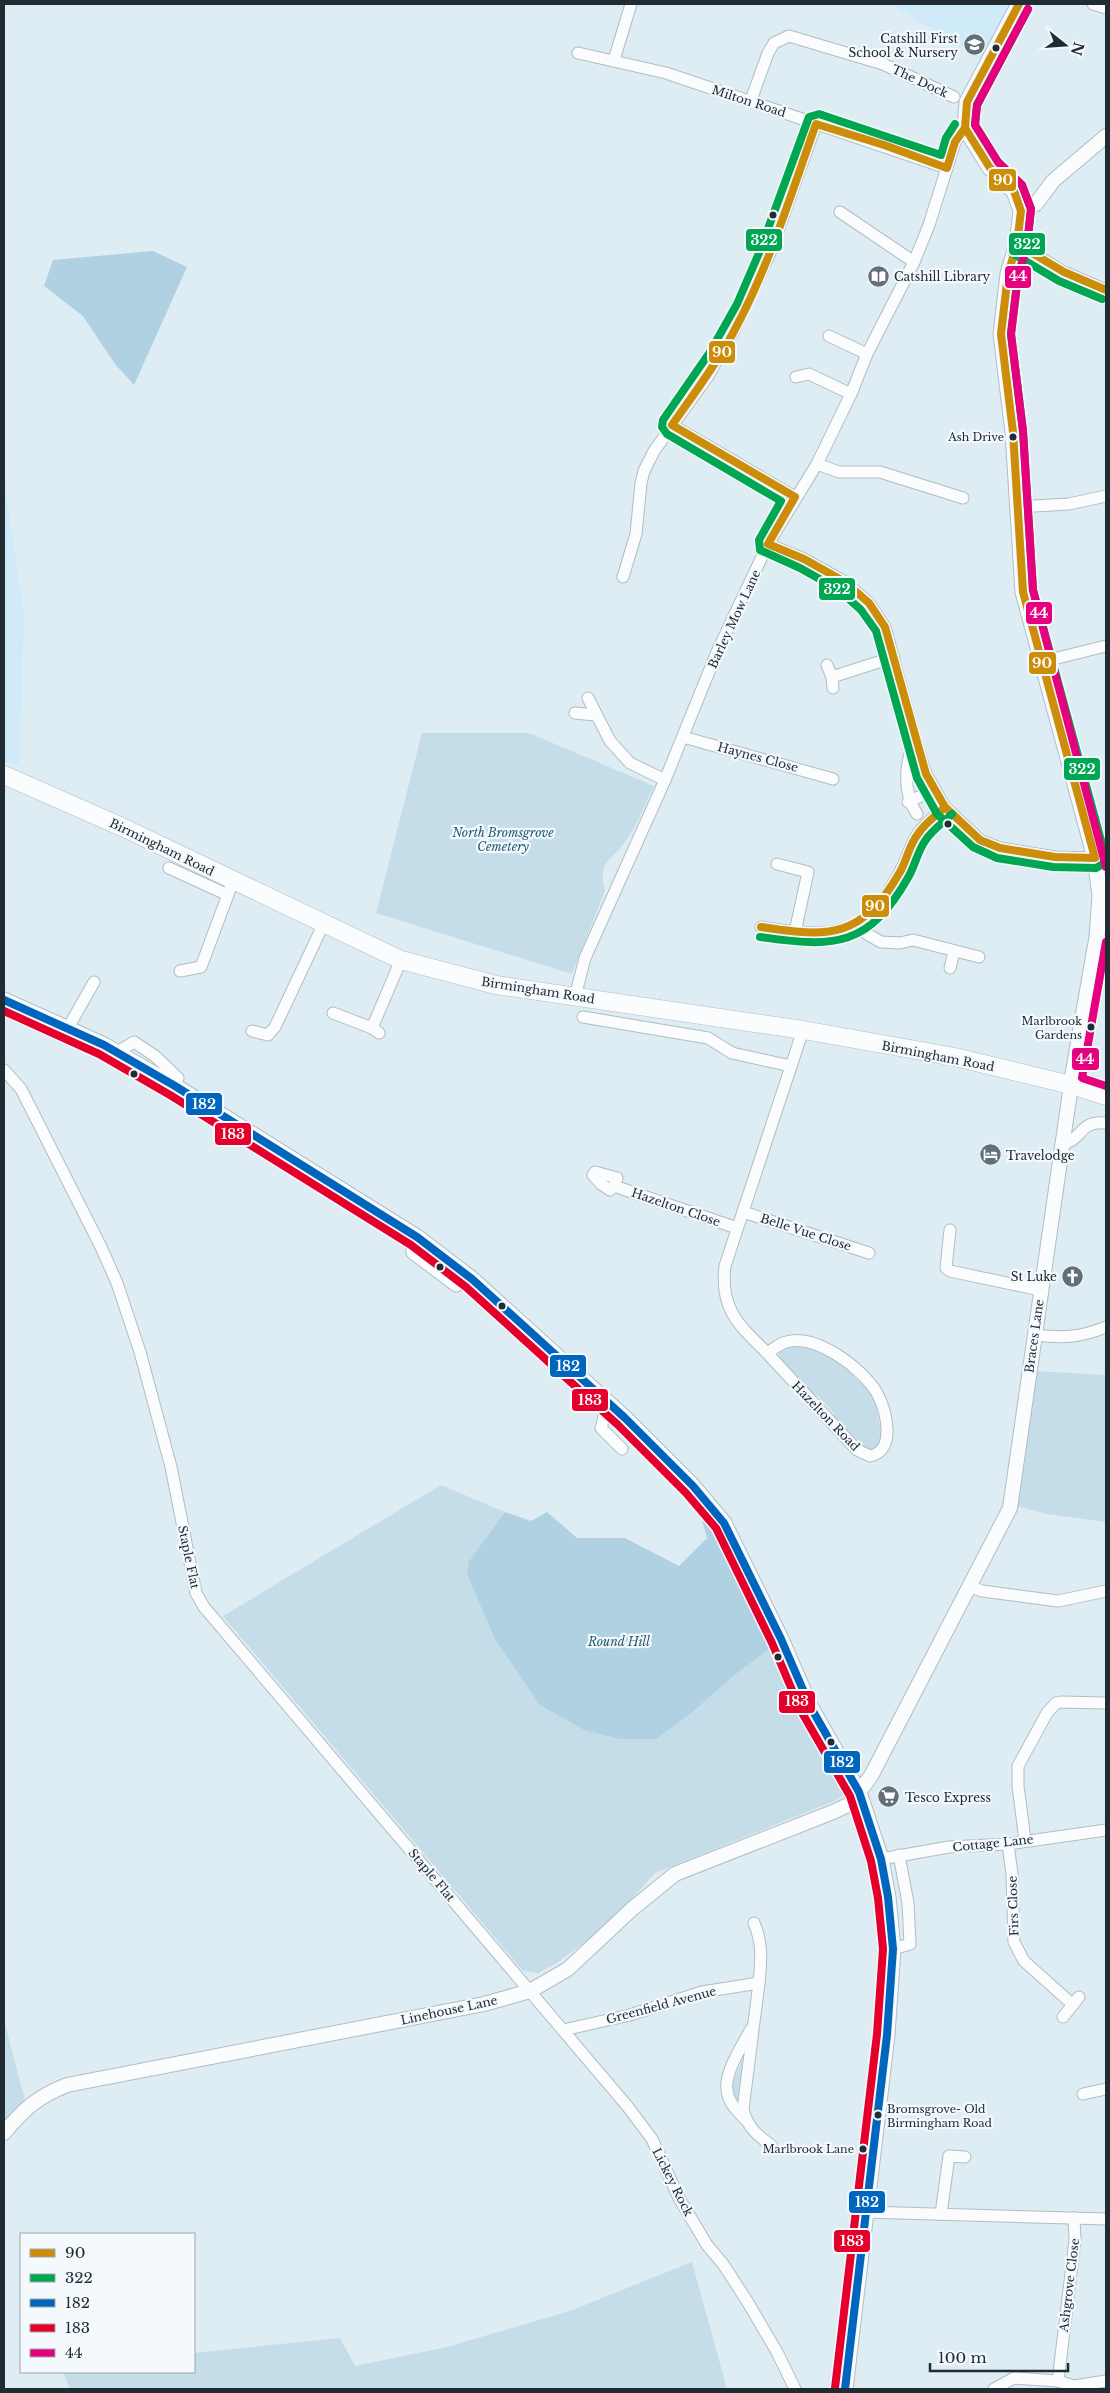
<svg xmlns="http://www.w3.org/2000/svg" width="1110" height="2393" viewBox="0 0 1110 2393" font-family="'Libre Baskerville',serif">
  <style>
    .built { fill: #cfebfa }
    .green { fill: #c5dde9 }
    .forest { fill: #b0d1e1 }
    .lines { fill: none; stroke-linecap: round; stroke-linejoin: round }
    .minor-casing { stroke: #b1bdc3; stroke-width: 13 }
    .tertiary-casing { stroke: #b1bdc3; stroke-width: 16 }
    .secondary-casing { stroke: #b1bdc3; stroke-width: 17 }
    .trunk-casing { stroke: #b1bdc3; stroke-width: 19 }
    .minor { stroke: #fafcfd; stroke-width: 11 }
    .tertiary { stroke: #fafcfd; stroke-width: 14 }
    .secondary { stroke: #fafcfd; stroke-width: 15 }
    .trunk { stroke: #fafcfd; stroke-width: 18 }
    .bus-1-casing { stroke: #f3f9fc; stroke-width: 11 }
    .bus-2-casing { stroke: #f3f9fc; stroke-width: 11 }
    .bus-3-casing { stroke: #f3f9fc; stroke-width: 11 }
    .bus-4-casing { stroke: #f3f9fc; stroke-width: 11 }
    .bus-5-casing { stroke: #f3f9fc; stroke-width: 11 }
    .bus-1 { stroke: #cc8e0a; stroke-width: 8 }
    .bus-2 { stroke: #00a651; stroke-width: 8 }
    .bus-3 { stroke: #0065bd; stroke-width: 8 }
    .bus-4 { stroke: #e4002b; stroke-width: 8 }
    .bus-5 { stroke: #e5007d; stroke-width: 8 }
    .bus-dot { fill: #202c32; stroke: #f3f9fc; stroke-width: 2 }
    .labels { text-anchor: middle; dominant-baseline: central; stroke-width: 4.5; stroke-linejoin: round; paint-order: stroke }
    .bus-label { font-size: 11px; fill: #202c32; stroke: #f3f9fc; text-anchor: end }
    .poi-label { font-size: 12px; fill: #202c32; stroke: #f3f9fc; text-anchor: start }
    .street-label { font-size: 12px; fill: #202c32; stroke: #f3f9fc }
    .park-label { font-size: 12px; font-style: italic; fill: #1e5b73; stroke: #f3f9fc }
    .line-badge { stroke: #f3f9fc; stroke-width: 2 }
    .badge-label { font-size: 14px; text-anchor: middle; font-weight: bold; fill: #fff }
  </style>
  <rect width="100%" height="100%" fill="#deecf4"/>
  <g class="built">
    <polygon points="891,4 1011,4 982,60"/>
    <polygon points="4,477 24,617 19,766 4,761"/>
  </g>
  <g class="green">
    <path d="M422,733H529L654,786C645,804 637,826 625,842C611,861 597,862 605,891L572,974L376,913Z"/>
    <path d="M801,1344C816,1349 841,1354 847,1370L874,1396L883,1441L874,1451L861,1449L833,1418L834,1413L818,1396L811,1395L779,1361V1354L783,1346Z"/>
    <polygon points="1035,1371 1106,1375 1106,1522 1047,1514 1017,1506"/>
    <polygon points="441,1485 505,1512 469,1561 467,1574 472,1583 731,1678 772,1647 846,1794 832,1802 655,1873 629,1902 591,1938 555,1964 538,1973 523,1971 223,1616"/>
    <polygon points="4,2021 25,2100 4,2121"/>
    <polygon points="747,2050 741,2104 735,2102 732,2084"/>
    <polygon points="692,2262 727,2389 70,2389 63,2372 194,2372 194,2353 340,2338 355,2366 447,2347 570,2311"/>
  </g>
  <g class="forest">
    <polygon points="153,251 187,267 134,385 115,364 83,316 44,286 53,260"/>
    <polygon points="698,1506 723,1535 744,1573 772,1647 731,1678 689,1715 656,1739 620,1739 584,1730 540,1705 495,1639 467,1574 469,1561 505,1512 531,1521 547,1512 577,1538 625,1538 679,1566 707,1538"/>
  </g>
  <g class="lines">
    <defs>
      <g id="minor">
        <polyline points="1093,4 1106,8"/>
        <polyline points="578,53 666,73 947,168"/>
        <polyline points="614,60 631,4"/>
        <polyline points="751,100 768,53 774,43 789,36 883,64 954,97"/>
        <polyline points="840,212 914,262"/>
        <polyline points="1017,244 1064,272 1106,290"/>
        <polyline points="829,336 867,354"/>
        <polyline points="796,377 809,374 851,394"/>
        <polyline points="672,425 795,497"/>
        <polyline points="817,464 839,472 880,472 963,498"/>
        <polyline points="1017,507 1069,504 1106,496"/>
        <polyline points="768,544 804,559 845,582 869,603 885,627 915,740 926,774 945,807 980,840 1000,848 1055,857 1095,858"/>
        <polyline points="623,577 636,534 641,483 644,471 654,451 708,376 733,332 770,253 816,124"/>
        <polyline points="1041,662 1106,646"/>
        <polyline points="827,665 832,677 833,688"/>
        <polyline points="832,677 894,657"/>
        <polyline points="588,698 610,741 630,763 665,780"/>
        <polyline points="575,713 595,715"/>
        <polyline points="683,737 833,779"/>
        <path d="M915,740C905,763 902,792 917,814"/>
        <polyline points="908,802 923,795"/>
        <polyline points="777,864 808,872 795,932"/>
        <polyline points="169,868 228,895"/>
        <polyline points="860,923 867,934 881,942 900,943 913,940 979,957"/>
        <path d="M761,927C833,939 866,939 902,868C908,857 911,841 920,831C927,822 937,815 945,807"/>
        <polyline points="950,968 954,952"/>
        <polyline points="180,971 201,967 233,881"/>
        <polyline points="1090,971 1106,973"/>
        <polyline points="575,997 585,958 665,780 717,652 768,544 817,464 851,394 867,354 914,262 929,225 955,142 965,128"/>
        <polyline points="333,1013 372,1028 379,1033"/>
        <polyline points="583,1017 708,1038 732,1053 791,1066"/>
        <polyline points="68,1028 94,982"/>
        <polyline points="372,1028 401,960"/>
        <polyline points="252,1031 268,1035 275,1027 324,923"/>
        <polyline points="116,1053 134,1042 155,1056 178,1078 175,1086"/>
        <polyline points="4,1070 21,1089 101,1247 117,1283 140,1352 171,1467 196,1593 204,1607 628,2107 652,2139 679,2198 707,2245 723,2264 747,2301 777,2352 795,2389"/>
        <path d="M1061,1145C1084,1139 1079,1120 1106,1123"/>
        <polyline points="614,1186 617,1178 595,1172 593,1175 601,1184 610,1190 614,1186 737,1228"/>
        <polyline points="743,1212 869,1253"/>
        <polyline points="950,1230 946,1268 950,1271 1040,1290"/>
        <polyline points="417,1237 412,1241 412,1253 456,1286 472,1279"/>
        <path d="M1034,1335C1063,1338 1079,1338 1106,1327"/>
        <path d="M767,1353L857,1450L870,1456C897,1451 886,1410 877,1393C862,1368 814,1331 783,1343C778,1345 772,1350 767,1353C738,1324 720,1309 725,1266L803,1030"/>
        <polyline points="612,1406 605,1413 601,1428 622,1449"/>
        <polyline points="969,1586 982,1591 1058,1601 1106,1591"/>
        <polyline points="1025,1840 1018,1786 1018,1766 1047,1713 1056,1703 1061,1702 1106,1703"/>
        <polyline points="1008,1844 1012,1874 1014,1942 1024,1961 1072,2004"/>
        <polyline points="881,1859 949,1847 1008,1844 1106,1830"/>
        <path d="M754,1923C763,1943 761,1961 759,1983"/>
        <polyline points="893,1949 910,1944 908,1903 899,1855"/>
        <polyline points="1063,2017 1079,1997"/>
        <path d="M563,2030L630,2015L702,1992L759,1983L743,2109C747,2127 758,2136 772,2146"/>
        <polyline points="1083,2094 1106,2089"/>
        <path d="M745,2119C737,2111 728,2102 727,2090C724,2073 743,2044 751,2029"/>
        <polyline points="865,2212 1106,2219"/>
        <polyline points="941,2214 949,2156 965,2157"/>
        <polyline points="1058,2381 1074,2386 1106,2381"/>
        <polyline points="994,2389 1014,2378 1058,2381 1075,2240 1074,2218"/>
      </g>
      <g id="tertiary">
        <polyline points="1021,211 1036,204 1053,181 1106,136"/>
        <polyline points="859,1792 871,1776 1010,1508 1071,1085"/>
        <path d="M4,2133C24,2109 37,2097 67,2085L484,2004L530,1991L568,1969L632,1909L675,1874L833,1812L861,1799"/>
      </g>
      <g id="secondary">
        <polyline points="1019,4 967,102 965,128 990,168 1014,191 1021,211 1017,244 1008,274 1001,334 1013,432 1023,592 1095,858 1100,896 1097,937 1071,1085"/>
        <polyline points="4,1000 104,1045 175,1086 417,1237 472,1279 625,1418 693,1486 724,1523 781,1639 810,1706 859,1792 881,1859 888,1897 893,1949 887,2035 845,2389"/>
      </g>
      <polyline id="trunk" points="4,775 122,827 401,960 496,985 803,1030 955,1057 1071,1085 1106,1096"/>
    </defs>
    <use href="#minor" class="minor-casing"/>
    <use href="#tertiary" class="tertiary-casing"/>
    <use href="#secondary" class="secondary-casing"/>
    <use href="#trunk" class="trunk-casing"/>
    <use href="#minor" class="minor"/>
    <use href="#tertiary" class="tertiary"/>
    <use href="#secondary" class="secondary"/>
    <use href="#trunk" class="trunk"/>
    <defs>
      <g id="bus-1">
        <path d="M816,124L884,145L947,168L955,142L965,128L990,168L1014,191L1021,211L1017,244L1008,274L1001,334L1013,432L1023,592L1095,858L1055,857L1000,848L980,840L945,807L926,774L885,627L869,603L845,582L804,559L768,544L795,497L672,425C693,395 716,365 733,333C769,267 791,194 816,124Z"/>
        <polyline points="965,128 967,102 1019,4"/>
        <polyline points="1017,244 1064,272 1106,290"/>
        <path d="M761,927C831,938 862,938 900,872C907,860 909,845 918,834C925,823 936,816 945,807"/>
      </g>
      <g id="bus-2">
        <polyline points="955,124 946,138 941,155 819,114 809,117 759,253 737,304 710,352 663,420 662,427 667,434 781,501 759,540 760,550 800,568 839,590 861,610 876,631 917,778 937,814 973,847 997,858 1053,867 1096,868 1103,864 1105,855 1033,590 1023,431 1011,334 1018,276 1027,246 1031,209 1022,185 998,162 975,125 977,105 1028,9"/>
        <polyline points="1012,253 1059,281 1102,299"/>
        <path d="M760,937C836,948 869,947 909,876C915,865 918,851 925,841C932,830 943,823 952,814"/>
      </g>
      <polyline id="bus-3" points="4,1000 104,1045 175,1086 417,1237 472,1279 625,1418 693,1486 724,1523 781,1639 810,1706 859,1792 881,1859 888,1897 893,1949 887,2035 845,2389"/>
      <polyline id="bus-4" points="4,1011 99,1054 170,1095 411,1245 466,1287 618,1425 686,1493 716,1528 772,1643 801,1711 850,1796 871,1861 878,1898 883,1949 877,2034 835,2388"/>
      <g id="bus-5">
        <polyline points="1028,9 977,105 975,125 998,162 1022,185 1031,209 1027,246 1018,276 1011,334 1023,431 1033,590 1106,867"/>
        <polyline points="1106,942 1082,1078 1106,1086"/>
      </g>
    </defs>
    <use href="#bus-1" class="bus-1-casing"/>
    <use href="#bus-2" class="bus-2-casing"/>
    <use href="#bus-3" class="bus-3-casing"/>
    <use href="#bus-4" class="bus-4-casing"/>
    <use href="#bus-5" class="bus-5-casing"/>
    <use href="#bus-1" class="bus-1"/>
    <use href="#bus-2" class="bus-2"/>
    <use href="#bus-3" class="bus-3"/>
    <use href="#bus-4" class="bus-4"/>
    <use href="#bus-5" class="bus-5"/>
  </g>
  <defs>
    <symbol id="school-disc" viewBox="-11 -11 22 22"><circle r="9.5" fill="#626f76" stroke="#f3f9fc"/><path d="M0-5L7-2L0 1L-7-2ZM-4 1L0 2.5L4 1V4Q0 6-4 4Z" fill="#fff"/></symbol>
    <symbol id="library-disc" viewBox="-11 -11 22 22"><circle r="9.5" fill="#626f76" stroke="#f3f9fc"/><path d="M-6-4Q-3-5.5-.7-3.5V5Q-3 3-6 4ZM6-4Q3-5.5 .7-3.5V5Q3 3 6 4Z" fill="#fff"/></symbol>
    <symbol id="hotel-disc" viewBox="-11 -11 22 22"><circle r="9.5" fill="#626f76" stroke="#f3f9fc"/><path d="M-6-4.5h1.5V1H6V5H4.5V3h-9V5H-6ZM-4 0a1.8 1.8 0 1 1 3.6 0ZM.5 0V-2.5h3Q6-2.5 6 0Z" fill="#fff"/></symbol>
    <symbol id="church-disc" viewBox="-11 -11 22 22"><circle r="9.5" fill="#626f76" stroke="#f3f9fc"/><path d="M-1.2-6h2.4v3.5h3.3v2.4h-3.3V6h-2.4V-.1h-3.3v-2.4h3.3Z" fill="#fff"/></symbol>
    <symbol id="supermarket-disc" viewBox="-11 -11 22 22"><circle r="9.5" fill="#626f76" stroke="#f3f9fc"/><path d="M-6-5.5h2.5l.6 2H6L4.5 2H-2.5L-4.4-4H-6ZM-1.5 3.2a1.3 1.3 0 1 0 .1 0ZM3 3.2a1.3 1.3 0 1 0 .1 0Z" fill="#fff"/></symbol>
  </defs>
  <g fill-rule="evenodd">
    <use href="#school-disc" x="962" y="32" width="25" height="25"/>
    <use href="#library-disc" x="866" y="264" width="25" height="25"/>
    <use href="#hotel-disc" x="978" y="1142" width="25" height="25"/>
    <use href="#church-disc" x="1060" y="1264" width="25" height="25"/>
    <use href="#supermarket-disc" x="876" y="1784" width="25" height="25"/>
  </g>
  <g class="bus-dot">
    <circle cx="996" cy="48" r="4.5"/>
    <circle cx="773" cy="215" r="4.5"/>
    <circle cx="1013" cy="437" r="4.5"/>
    <circle cx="948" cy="824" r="4.5"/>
    <circle cx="1091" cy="1027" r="4.5"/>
    <circle cx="134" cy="1074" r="4.5"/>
    <circle cx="440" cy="1267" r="4.5"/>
    <circle cx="502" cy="1306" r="4.5"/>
    <circle cx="778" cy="1657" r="4.5"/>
    <circle cx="831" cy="1742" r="4.5"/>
    <circle cx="878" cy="2115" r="4.5"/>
    <circle cx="863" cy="2149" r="4.5"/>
  </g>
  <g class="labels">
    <g class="bus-label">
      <text x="1004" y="437">Ash Drive</text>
      <text x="1082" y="1021">Marlbrook<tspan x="1082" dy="14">Gardens</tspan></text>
      <text x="887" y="2109" text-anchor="start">Bromsgrove- Old<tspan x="887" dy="14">Birmingham Road</tspan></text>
      <text x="854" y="2149">Marlbrook Lane</text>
    </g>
    <g class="poi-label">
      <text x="958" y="38" text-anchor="end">Catshill First<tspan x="958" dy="14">School &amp; Nursery</tspan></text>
      <text x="894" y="276">Catshill Library</text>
      <text x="1006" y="1155">Travelodge</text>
      <text x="1057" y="1276" text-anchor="end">St Luke</text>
      <text x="905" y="1797">Tesco Express</text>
    </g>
    <g class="street-label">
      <text transform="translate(920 81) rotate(25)">The Dock</text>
      <text transform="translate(749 101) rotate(18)">Milton Road</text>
      <text transform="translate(734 619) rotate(-65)">Barley Mow Lane</text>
      <text transform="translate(758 757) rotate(15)">Haynes Close</text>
      <text transform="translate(162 847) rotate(26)">Birmingham Road</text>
      <text transform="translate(538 990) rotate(9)">Birmingham Road</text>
      <text transform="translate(938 1056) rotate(11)">Birmingham Road</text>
      <text transform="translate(676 1207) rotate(19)">Hazelton Close</text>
      <text transform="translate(806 1232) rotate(18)">Belle Vue Close</text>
      <text transform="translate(1034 1336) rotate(-82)">Braces Lane</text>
      <text transform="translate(826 1416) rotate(46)">Hazelton Road</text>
      <text transform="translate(189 1557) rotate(78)">Staple Flat</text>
      <text transform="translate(993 1843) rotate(-6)">Cottage Lane</text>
      <text transform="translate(432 1875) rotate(50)">Staple Flat</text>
      <text transform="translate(1013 1906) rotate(-92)">Firs Close</text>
      <text transform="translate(661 2005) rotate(-15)">Greenfield Avenue</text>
      <text transform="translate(449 2010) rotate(-12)">Linehouse Lane</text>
      <text transform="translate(673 2182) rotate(63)">Lickey Rock</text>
      <text transform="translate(1069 2285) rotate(-83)">Ashgrove Close</text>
    </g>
    <g class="park-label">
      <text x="503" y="832">North Bromsgrove<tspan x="503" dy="14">Cemetery</tspan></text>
      <text x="619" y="1641">Round Hill</text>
    </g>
  </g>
  <g class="line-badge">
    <rect x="988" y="168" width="29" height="24" rx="5" fill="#cc8e0a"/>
    <rect x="745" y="228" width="38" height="24" rx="5" fill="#00a651"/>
    <rect x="1008" y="232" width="38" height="24" rx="5" fill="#00a651"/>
    <rect x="1004" y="265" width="28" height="24" rx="5" fill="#e5007d"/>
    <rect x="708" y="340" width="28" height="24" rx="5" fill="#cc8e0a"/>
    <rect x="818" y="577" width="38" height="24" rx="5" fill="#00a651"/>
    <rect x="1025" y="601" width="28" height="24" rx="5" fill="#e5007d"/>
    <rect x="1028" y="651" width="29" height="24" rx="5" fill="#cc8e0a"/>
    <rect x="1063" y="757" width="38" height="24" rx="5" fill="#00a651"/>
    <rect x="861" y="894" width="29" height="24" rx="5" fill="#cc8e0a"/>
    <rect x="1071" y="1047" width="29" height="24" rx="5" fill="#e5007d"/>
    <rect x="185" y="1092" width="38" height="24" rx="5" fill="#0065bd"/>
    <rect x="214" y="1122" width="38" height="24" rx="5" fill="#e4002b"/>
    <rect x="549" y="1354" width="38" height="24" rx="5" fill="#0065bd"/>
    <rect x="571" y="1388" width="38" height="24" rx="5" fill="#e4002b"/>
    <rect x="778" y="1690" width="38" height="24" rx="5" fill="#e4002b"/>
    <rect x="823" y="1750" width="38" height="24" rx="5" fill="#0065bd"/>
    <rect x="848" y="2190" width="38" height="24" rx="5" fill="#0065bd"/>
    <rect x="833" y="2229" width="38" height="24" rx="5" fill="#e4002b"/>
  </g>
  <g class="badge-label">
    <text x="1003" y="185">90</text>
    <text x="764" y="245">322</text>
    <text x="1027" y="249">322</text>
    <text x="1018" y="281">44</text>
    <text x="722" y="357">90</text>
    <text x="837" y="594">322</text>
    <text x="1039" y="618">44</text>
    <text x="1042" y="668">90</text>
    <text x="1082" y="774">322</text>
    <text x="875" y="911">90</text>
    <text x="1085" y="1064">44</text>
    <text x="204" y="1109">182</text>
    <text x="233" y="1139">183</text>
    <text x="568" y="1371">182</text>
    <text x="590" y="1405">183</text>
    <text x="797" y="1706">183</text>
    <text x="842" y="1767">182</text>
    <text x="867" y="2207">182</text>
    <text x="852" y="2246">183</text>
  </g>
  <rect width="1110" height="2393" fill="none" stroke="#202c32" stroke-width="10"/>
  <rect x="20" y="2233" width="175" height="140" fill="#f3f9fc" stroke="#9fa7ab"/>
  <rect x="30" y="2249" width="25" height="8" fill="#cc8e0a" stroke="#9fa7ab"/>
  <text x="65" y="2258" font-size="15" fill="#202c32">90</text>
  <rect x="30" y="2274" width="25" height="8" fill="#00a651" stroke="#9fa7ab"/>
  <text x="65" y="2283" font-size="15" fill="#202c32">322</text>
  <rect x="30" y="2299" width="25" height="8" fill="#0065bd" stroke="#9fa7ab"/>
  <text x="65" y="2308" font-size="15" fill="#202c32">182</text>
  <rect x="30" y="2324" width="25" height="8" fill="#e4002b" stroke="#9fa7ab"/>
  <text x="65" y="2333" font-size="15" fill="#202c32">183</text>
  <rect x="30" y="2349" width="25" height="8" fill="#e5007d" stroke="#9fa7ab"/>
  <text x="65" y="2358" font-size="15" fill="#202c32">44</text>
  <g transform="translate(1065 45) rotate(107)" stroke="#f3f9fc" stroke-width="4" paint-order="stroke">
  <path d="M0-4L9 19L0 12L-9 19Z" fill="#202c32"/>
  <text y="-8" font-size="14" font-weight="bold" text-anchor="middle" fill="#202c32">N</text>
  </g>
  <path d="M930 2363v8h138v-8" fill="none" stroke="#202c32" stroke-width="2.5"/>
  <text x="938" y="2363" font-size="15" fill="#202c32" stroke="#f3f9fc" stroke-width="4" paint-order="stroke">100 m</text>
</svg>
